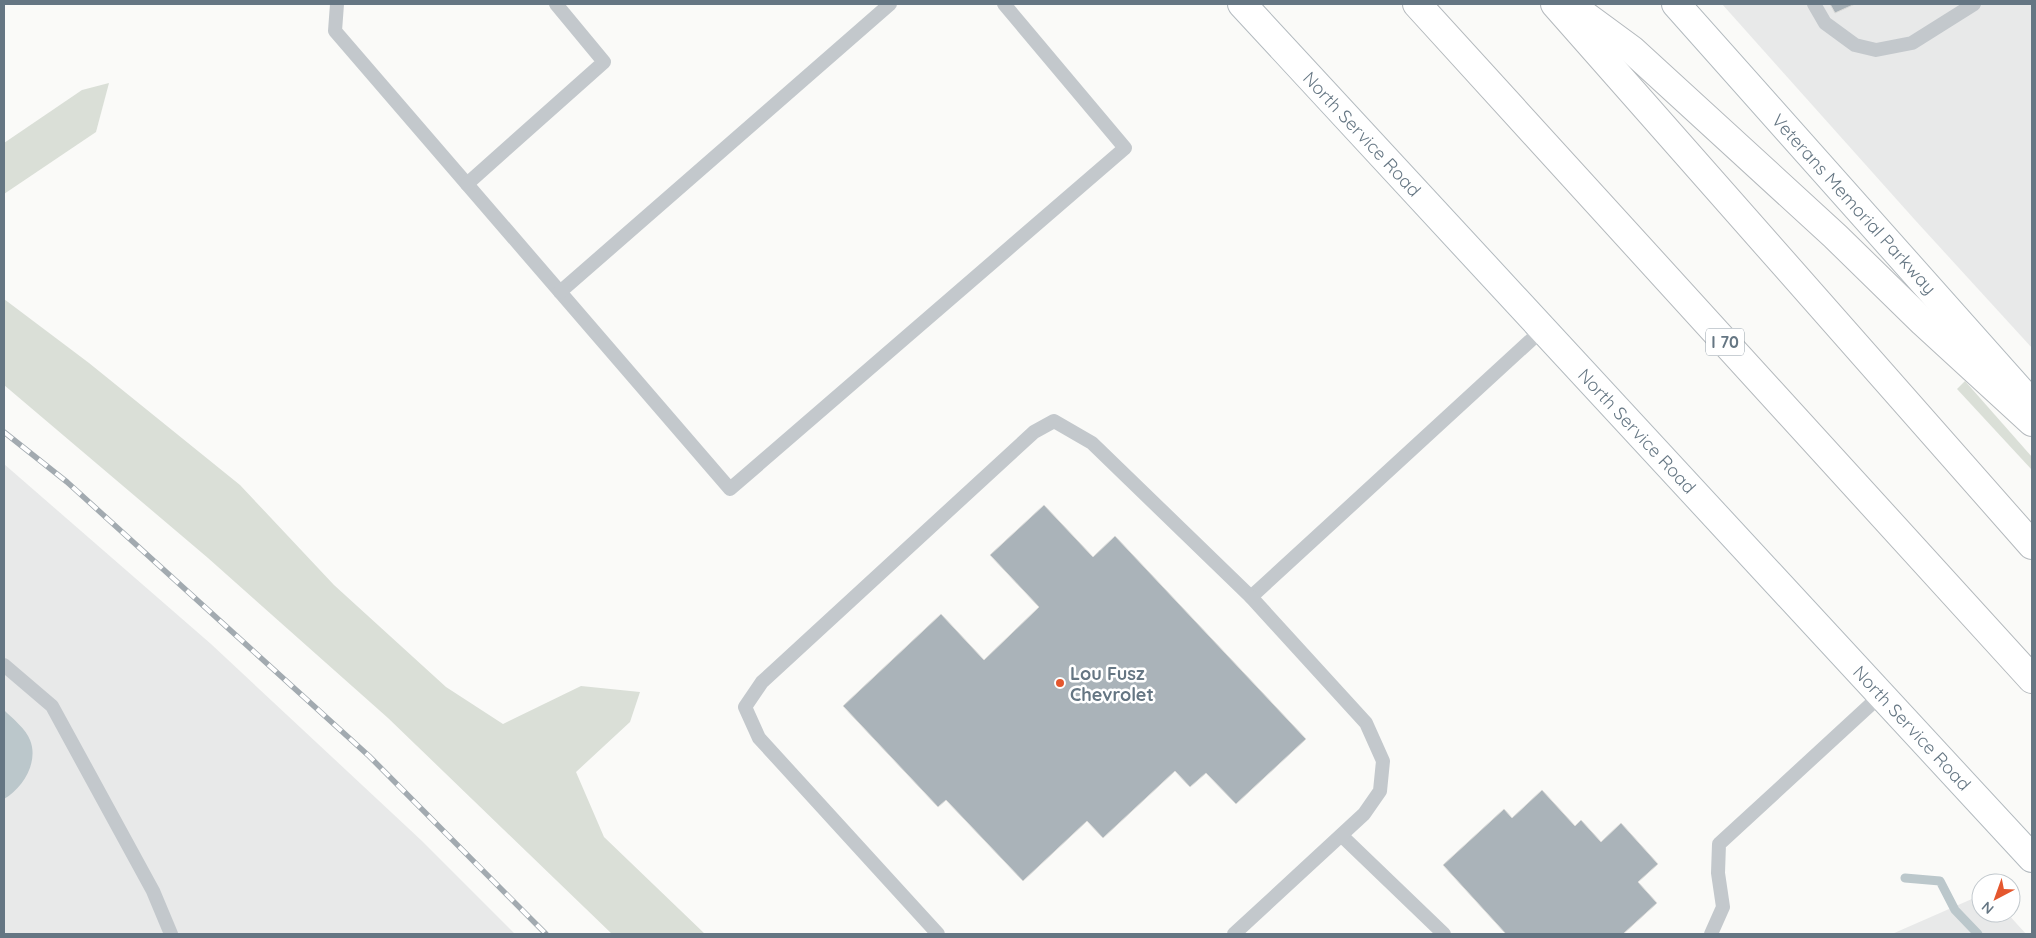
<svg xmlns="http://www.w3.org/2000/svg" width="2036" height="938" viewBox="0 0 2036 938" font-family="Quicksand,sans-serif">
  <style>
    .built { fill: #e8e9e9 }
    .green { fill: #dadfd7 }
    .water { fill: #bbc7cb }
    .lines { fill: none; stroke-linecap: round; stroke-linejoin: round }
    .stream { stroke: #bbc7cb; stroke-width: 9 }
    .building { fill: #aab3b9; stroke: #dcdcda }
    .secondary-casing { stroke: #b3babf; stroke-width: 30 }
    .highway-casing { stroke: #b4b9bd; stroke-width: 30 }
    .lane { stroke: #c3c8cc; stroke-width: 14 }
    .secondary { stroke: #fff; stroke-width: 28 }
    .highway { stroke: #fff; stroke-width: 28 }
    .rail-casing { stroke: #a2aab0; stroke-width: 5.5 }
    .rail { stroke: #fff; stroke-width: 4; stroke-dasharray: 11; stroke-linecap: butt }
    .poi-dot { fill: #e4572e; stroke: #fff; stroke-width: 2 }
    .labels { text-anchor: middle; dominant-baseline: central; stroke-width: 5; stroke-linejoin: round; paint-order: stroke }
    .shield { fill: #fff; stroke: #939fa8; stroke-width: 1 }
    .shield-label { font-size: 16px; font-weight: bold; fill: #657683 }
    .street-label { font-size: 18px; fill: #657683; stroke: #fff }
    .poi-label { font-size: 18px; font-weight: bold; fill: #657683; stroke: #fff; text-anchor: start }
  </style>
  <rect width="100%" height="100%" fill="#fafaf8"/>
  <g class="built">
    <polygon points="1722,4 2032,4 2032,348 1915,220"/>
    <polygon points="4,464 211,644 422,841 515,934 4,934"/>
    <polygon points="1981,895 1981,913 2007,913 2026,934 1892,934"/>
  </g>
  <g class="green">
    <polygon points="109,83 96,132 4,194 4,143 82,90"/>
    <polygon points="4,299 89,363 240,485 334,585 446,687 503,724 581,686 640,692 630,722 576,772 604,837 705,934 612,934 388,718 208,558 4,385"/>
    <polygon points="1965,381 2032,457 2032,470 1957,389"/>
  </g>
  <path class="water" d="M4,710C12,718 26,729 30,740C39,762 23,788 4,799Z"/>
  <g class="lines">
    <polyline class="stream" points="1905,878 1940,881 1955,910 1978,934"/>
  </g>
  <g class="building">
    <polygon points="1830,4 1855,4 1835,13"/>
    <polygon points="1044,505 1093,557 1115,536 1306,739 1236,804 1206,773 1190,787 1175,771 1103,838 1087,821 1023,881 946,800 938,807 843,706 941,614 984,660 1039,607 990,555"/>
    <polygon points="1542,790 1575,826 1581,820 1601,842 1621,823 1658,864 1638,882 1657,903 1623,934 1506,934 1443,865 1504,809 1512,818"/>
  </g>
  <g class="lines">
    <defs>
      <g id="secondary">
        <polyline points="1242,4 2032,858"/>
        <polyline points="1676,4 2032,404"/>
      </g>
      <g id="highway">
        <polyline points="1417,4 2032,679"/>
        <polyline points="1555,4 2032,545"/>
        <polyline points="1572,6 1632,50 1835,236 1923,322 2032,422"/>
      </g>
    </defs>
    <use href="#secondary" class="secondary-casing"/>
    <use href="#highway" class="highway-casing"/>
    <g class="lane">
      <polyline points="337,4 335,31 730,489 1125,148 1004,4"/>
      <polyline points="1814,4 1825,23 1855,45 1876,50 1912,43 1974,4"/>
      <polyline points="467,184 604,62 556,4"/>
      <polyline points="560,292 890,4"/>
      <polyline points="1251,597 1543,329"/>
      <polyline points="4,665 52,706 153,891 171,934"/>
      <polyline points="1342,836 1444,934"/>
      <polyline points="938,934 759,738 745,707 762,682 1034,432 1054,421 1092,443 1251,597 1366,723 1383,761 1380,791 1364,814 1234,934"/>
      <polyline points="1711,934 1723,907 1718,873 1719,844 1881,695"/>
    </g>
    <use href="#secondary" class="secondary"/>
    <use href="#highway" class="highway"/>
    <defs>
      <polyline id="rail" points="4,432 67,482 369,756 546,934"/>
    </defs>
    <use href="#rail" class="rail-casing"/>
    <use href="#rail" class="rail"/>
  </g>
  <circle class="poi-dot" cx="1060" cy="683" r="5"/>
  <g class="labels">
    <rect class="shield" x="1706" y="328.5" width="38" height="27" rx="4"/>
    <g class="shield-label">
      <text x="1725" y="342">I 70</text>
    </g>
    <g class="street-label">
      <text transform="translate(1362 134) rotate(47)">North Service Road</text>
      <text transform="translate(1854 204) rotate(48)">Veterans Memorial Parkway</text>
      <text transform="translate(1637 431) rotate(47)">North Service Road</text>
      <text transform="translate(1912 728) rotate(47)">North Service Road</text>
    </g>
    <g class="poi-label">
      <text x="1070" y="673">Lou Fusz<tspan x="1070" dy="21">Chevrolet</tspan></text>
    </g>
  </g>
  <rect width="2036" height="938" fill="none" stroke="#657683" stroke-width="10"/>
  <g transform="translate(1996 898) rotate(221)"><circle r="24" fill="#ffffff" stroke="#c1c8cd"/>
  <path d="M0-4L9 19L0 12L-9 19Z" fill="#e4572e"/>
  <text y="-8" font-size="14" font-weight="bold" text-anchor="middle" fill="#657683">N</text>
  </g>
</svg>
